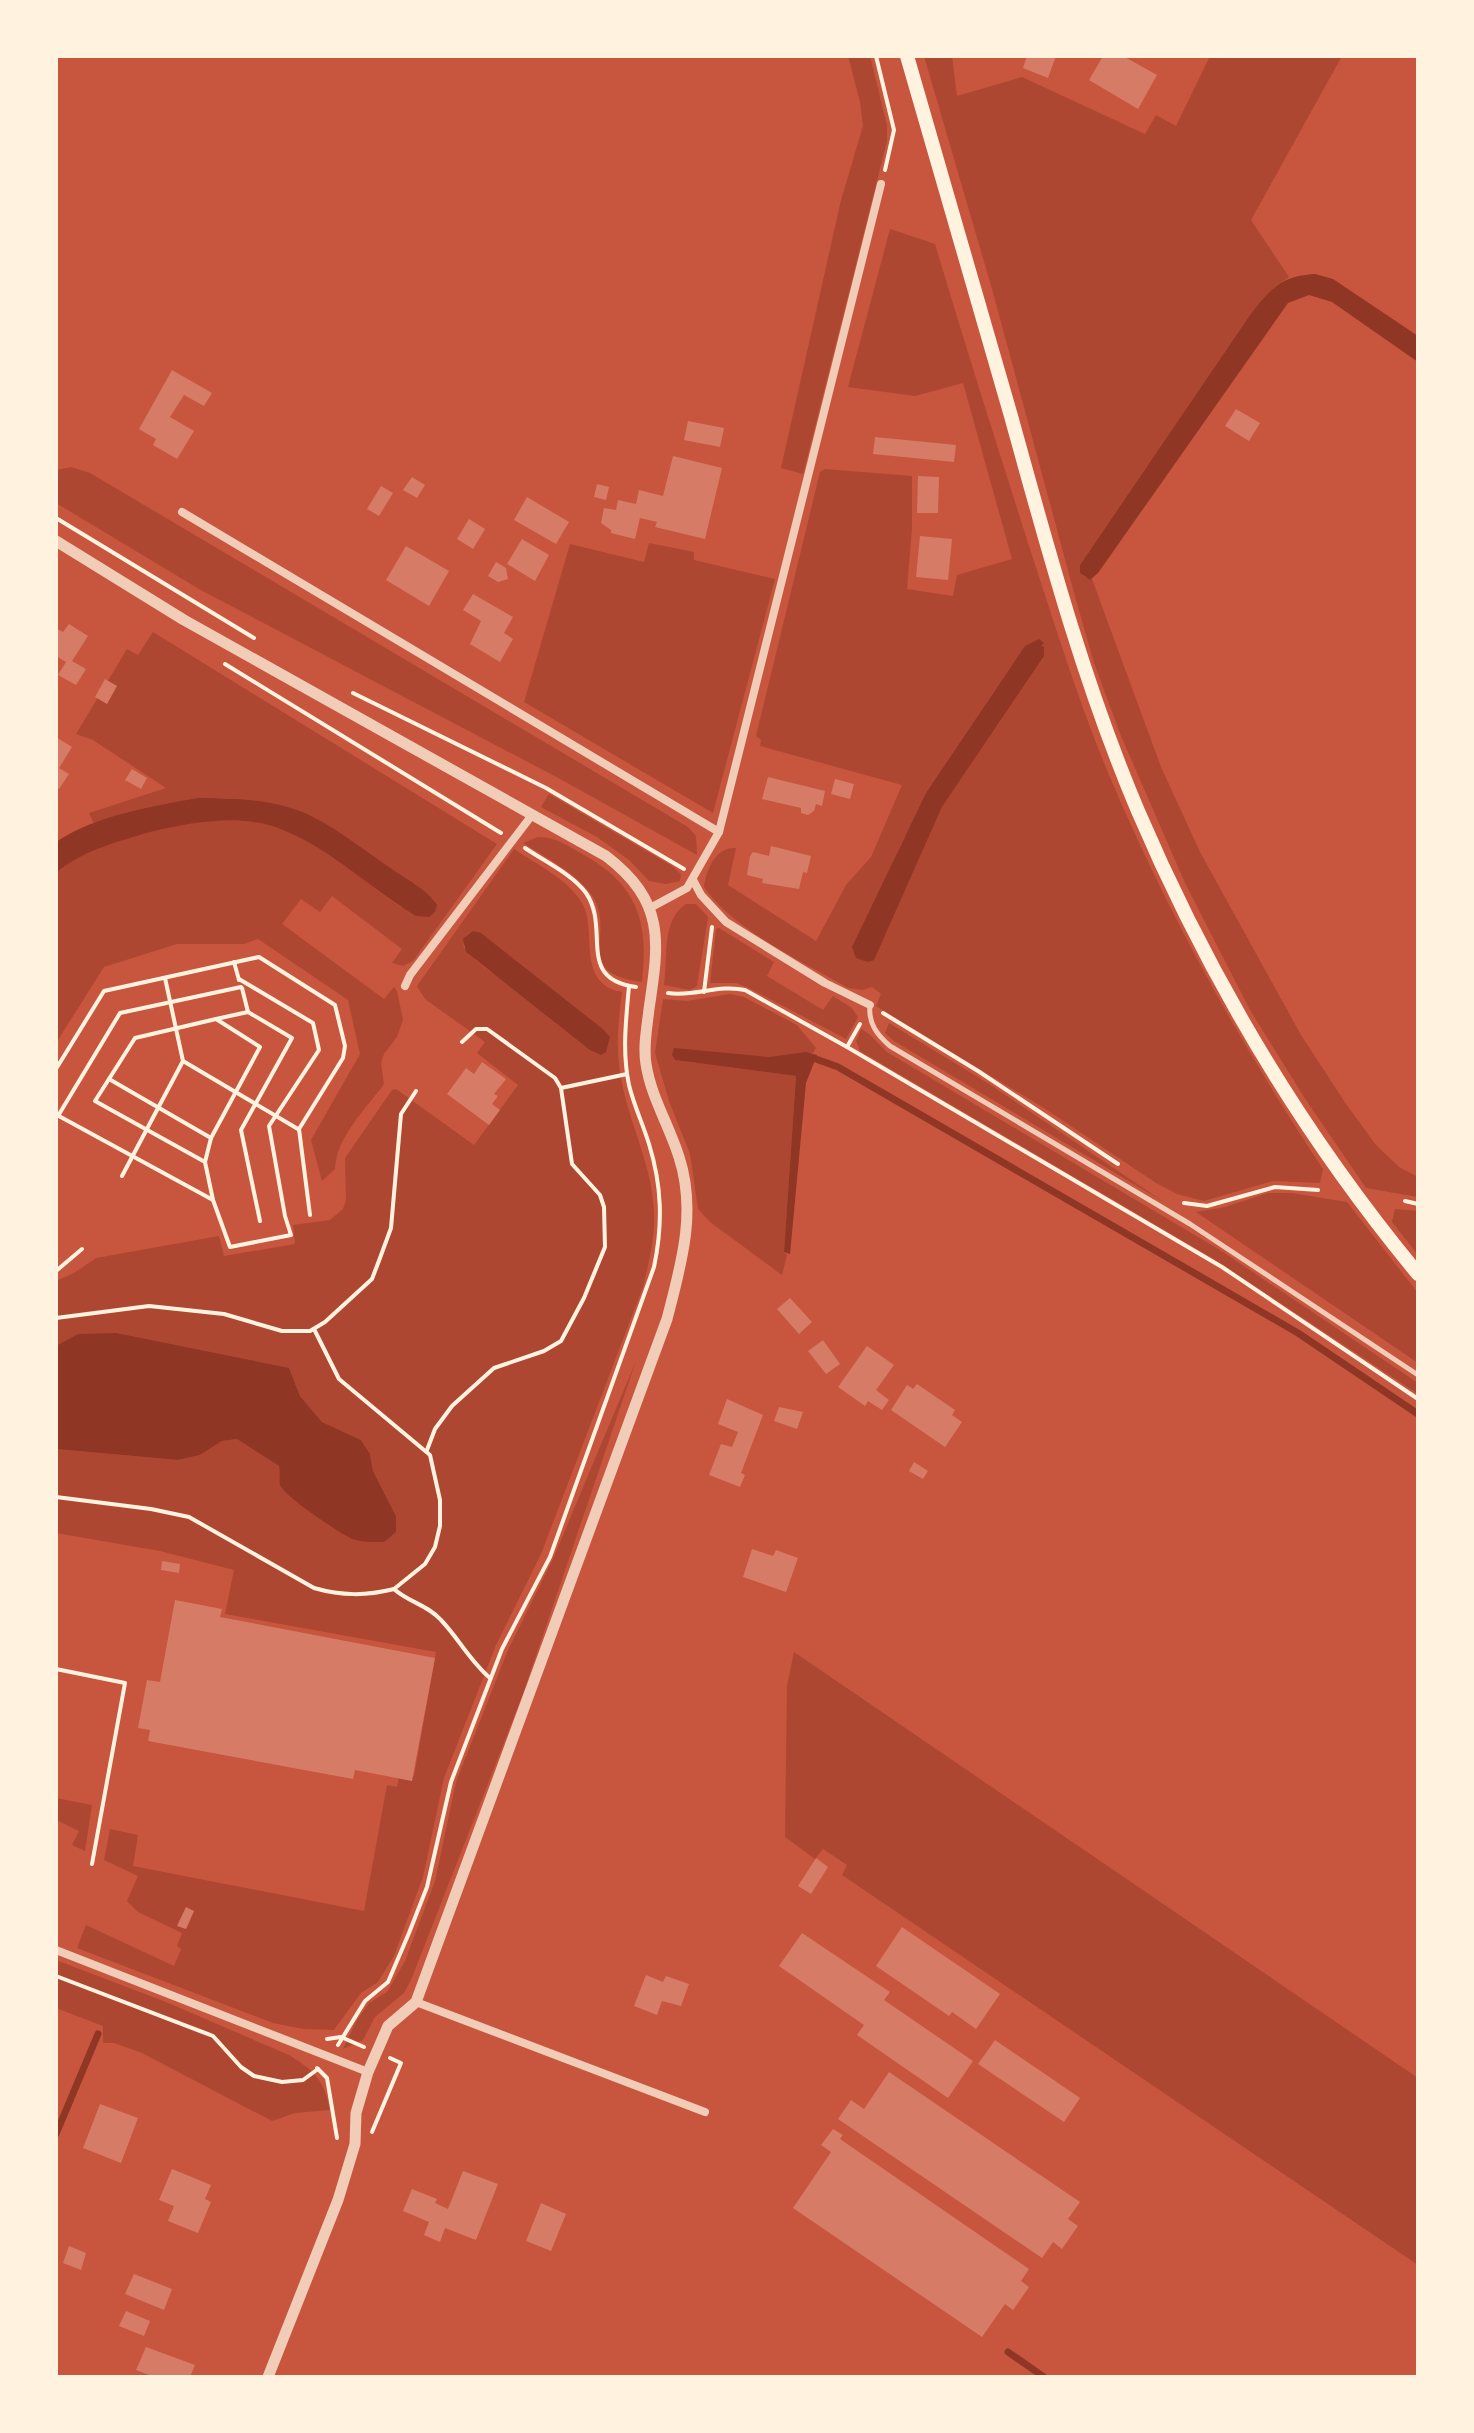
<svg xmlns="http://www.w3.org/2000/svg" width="1474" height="2433" viewBox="0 0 1474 2433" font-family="Literata,serif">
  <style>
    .green { fill: #ae4732; fill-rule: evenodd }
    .water { fill: #8f3625 }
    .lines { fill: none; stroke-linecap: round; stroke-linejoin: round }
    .stream { stroke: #8f3625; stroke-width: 7 }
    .building { fill: #d67c66 }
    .path { stroke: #fff3e0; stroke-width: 4 }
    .service { stroke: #f1ccb7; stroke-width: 5 }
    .minor { stroke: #f1ccb7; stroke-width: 8 }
    .tertiary { stroke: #f1ccb7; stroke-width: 11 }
    .primary { stroke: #fff3e0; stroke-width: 14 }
  </style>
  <rect width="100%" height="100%" fill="#c8553d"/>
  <g class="green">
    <polygon points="848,56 870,56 887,125 887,141 803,474 781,468 841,200 863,126 860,102"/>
    <polygon points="924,56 952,56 957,96 1022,77 1145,134 1156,115 1176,126 1210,56 1342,56 1251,220 1289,277 1276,286 1250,315 1080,565 1083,576 1092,579 1161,767 1200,852 1301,1035 1346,1104 1376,1145 1399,1167 1418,1177 1418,1197 1366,1188 1304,1097 1250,1010 1185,883 1121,736 1094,663 1076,600 992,289"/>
    <path d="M890,229L935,244C965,345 997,445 1029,546C1054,622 1078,701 1109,775C1168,914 1240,1044 1323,1169L1320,1183L1273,1181L1204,1201L1177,1194L1156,1183L1044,1108L876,1006L881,994L872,987L862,990L848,988C804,962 732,929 704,887C706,870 716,846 736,848L728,885L816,941L846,885L871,857L902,785L760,746L761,740L756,736L820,472L825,469L912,476V528L907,589L953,596L957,575L1012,559L963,383L915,396L848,387ZM1044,656L942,807L874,959L878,895L904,838Z"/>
    <polygon points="71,467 90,473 688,827 696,836 697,855 562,780 199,589 56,503 56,470"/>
    <polygon points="649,543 694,552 694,560 775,579 713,813 524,702 570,544 644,562"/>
    <path d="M153,632L497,844L413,961L403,966L392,963L402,949L332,896L320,912L301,899L282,924L384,999L394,987L397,991L403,1020L397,1037L384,1054L381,1063L384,1084C366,1109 336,1137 335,1169L322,1181L311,1140L360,1054L348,1000L258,939L244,944H177L104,967L56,1043V873C69,863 82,854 97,848C146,828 234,808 284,830C326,848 364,881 401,907L435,901L316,818L285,807L227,798H197L94,824L89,813L166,788L93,740L76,734L127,649L138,655Z"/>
    <polygon points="549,794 672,866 681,874 680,881 666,884 649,881 629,860 597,837 541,807"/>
    <path d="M538,837C556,837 568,846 584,855C638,885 649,923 642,982C572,973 616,935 593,897C580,876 544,856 523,843Z"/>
    <path d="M514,849C536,864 568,879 582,903C598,929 575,984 622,992C618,1023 615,1052 622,1083C631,1128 653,1168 654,1214C655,1239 649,1262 643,1287L541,1554L496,1645L444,1778L423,1877L394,1956L378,1982L361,1993L334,2030L303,2029L273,2023L77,1948L86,1925L174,1966L181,1949L177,1946L182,1933L138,1912L127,1901L138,1876L104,1860L110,1829L138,1835L133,1866L364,1911L387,1785L397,1787L399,1776H414L436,1652L225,1614L234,1570L160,1551L56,1533V1449L178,1460L200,1455L222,1441L237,1439L279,1466C280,1472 279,1480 281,1485C285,1497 339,1533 352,1539C362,1543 374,1542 384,1542L396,1516L373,1471L370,1454L361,1440L322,1422L300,1396L289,1368L56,1346V1281L74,1273L96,1258L219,1236L224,1256L295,1244L293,1225L330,1220L343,1209L346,1200L345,1158L392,1090L396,1089L474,1145L518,1085L477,1053L485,1042L425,999L417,986ZM481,933L603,1029L610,1037C578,1020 476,974 463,945Z"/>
    <path d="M686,904H696L708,917L697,986L690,990L664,985C668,958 661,920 686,904Z"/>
    <polygon points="719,928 774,962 767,976 823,1010 833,996 852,1008 858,1017 846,1039 749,988 736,983 710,983 716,929"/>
    <polygon points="730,994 744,997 797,1025 816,1048 813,1053 769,1057 726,1054 672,1055 675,1060 796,1076 784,1252 787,1255 782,1275 710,1222 698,1209 690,1154 669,1101 655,1053 663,999 687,1001"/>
    <polygon points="889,1023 986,1082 1164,1202 894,1041 885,1033"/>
    <polygon points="861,1029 869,1034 887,1052 1220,1250 1418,1383 1418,1394 1212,1258 860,1051 856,1041"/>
    <polygon points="1268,1193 1292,1193 1347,1202 1418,1293 1418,1363 1196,1212 1225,1207"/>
    <polygon points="1395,1209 1418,1211 1418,1255 1392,1222"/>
    <polygon points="636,1361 523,1694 411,1980 404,1993 375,2017 363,2040 343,2049 357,2020 369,2003 387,1992 405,1961 435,1881 456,1782 508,1650 553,1559"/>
    <polygon points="794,1652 1418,2078 1418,2265 842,1875 847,1865 823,1849 815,1859 785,1837 787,1686"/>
    <polygon points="56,1798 92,1805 85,1851 72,1845 79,1831 56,1820"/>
    <path d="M56,1960L166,2002L289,2055C315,2071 324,2080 330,2110L295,2113L272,2121L142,2053L114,2043H103V2026L56,2008Z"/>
  </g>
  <g class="water">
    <path d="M1315,274L1333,279L1418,336V362L1332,302L1309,295L1288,303L1098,573L1090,580L1080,573V565L1250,315C1271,289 1280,276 1315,274Z"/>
    <polygon points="1039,639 1044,643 1041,646 1044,647 1044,656 942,807 874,960 868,962 856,958 852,947 926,793 1025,646"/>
    <path d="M197,798C236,798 282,799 317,819C342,832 365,851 389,867C404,878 427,889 437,905L435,912L429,917L416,916C371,889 332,850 283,830C243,813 191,822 150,832C116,842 84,850 56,873V842C96,815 151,807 197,798Z"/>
    <polygon points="473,931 481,933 603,1029 610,1037 606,1052 601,1055 590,1050 466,952 463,939"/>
    <polygon points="674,1048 769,1057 806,1052 817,1055 806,1083 790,1254 784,1252 796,1076 675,1060 672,1055"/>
    <path d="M116,1333L289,1368L300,1396L322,1422L361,1440L370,1454L373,1471L396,1516V1532L384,1542C374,1542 362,1543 352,1539C339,1533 285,1497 280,1485C279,1480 280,1472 279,1466L237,1439L222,1441L200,1455L178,1460L56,1449V1346L78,1334Z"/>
  </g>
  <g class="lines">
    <g class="stream">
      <polyline points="816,1059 838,1067 1298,1333 1418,1414"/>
      <polyline points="56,2134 98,2034"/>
      <polyline points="1008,2352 1044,2377"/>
    </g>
  </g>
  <g class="building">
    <polygon points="1027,56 1056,56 1048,78 1023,68"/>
    <polygon points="1103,56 1123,56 1157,75 1138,109 1089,80"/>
    <polygon points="172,370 212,393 204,406 184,395 170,417 194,431 177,459 153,445 156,439 139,429"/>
    <polygon points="1236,409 1260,423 1249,441 1225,426"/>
    <polygon points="688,421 724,428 720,447 684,440"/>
    <polygon points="875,437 956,445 954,462 873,454"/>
    <polygon points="673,456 722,468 705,539 655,527 657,522 640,518 635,539 611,533 611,530 601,523 604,508 616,510 618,500 636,504 639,490 663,496"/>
    <polygon points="918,476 939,477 938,513 917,513"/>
    <polygon points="412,477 425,485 417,498 403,490"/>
    <polygon points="597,484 609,487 606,500 594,497"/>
    <polygon points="381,486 393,493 379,516 367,509"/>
    <polygon points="527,497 569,522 556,544 514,520"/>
    <polygon points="469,519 485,529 473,549 457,539"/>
    <polygon points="920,536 952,539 948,580 916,577"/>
    <polygon points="522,539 549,555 535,581 507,564"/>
    <polygon points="406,546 449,571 429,606 386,580"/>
    <polygon points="496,562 506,568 508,579 498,582 488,576"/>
    <polygon points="473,594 513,617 504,633 513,639 500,662 470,644 481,621 463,610"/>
    <polygon points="69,624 88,636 72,661 86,669 76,685 58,675 66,662 56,656 56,628 63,632"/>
    <polygon points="105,679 117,686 107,704 95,697"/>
    <polygon points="56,737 72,747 59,768 69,774 59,789 56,787"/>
    <polygon points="132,769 147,778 141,789 125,780"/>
    <polygon points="768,777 825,791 822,806 816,804 814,811 808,815 801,813 801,808 762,799"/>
    <polygon points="835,779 854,784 850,799 831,794"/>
    <polygon points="771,846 811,856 807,873 803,872 799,889 762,883 763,879 747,875 750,856 753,852 769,856"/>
    <polygon points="482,1062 506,1079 494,1094 498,1096 492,1104 500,1110 489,1125 447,1094 466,1068 474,1074"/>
    <polygon points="790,1298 812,1322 799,1334 777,1309"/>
    <polygon points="823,1340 840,1364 826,1374 808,1351"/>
    <polygon points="867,1346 894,1365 876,1390 889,1400 882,1410 868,1401 865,1406 838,1387"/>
    <polygon points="917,1384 955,1410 952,1415 962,1422 945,1447 891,1410 907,1385 913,1389"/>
    <polygon points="727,1399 763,1415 741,1473 745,1475 740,1487 709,1475 721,1444 732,1447 738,1432 718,1424"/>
    <polygon points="779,1407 803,1412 797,1429 774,1421"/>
    <polygon points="914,1462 928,1471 923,1479 909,1471"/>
    <polygon points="752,1549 773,1556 776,1550 798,1558 786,1592 743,1577"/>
    <polygon points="162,1561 180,1564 179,1573 161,1570"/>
    <polygon points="175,1600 222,1609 220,1617 435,1658 412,1781 355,1770 353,1779 148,1741 150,1730 138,1728 147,1680 160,1682"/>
    <polygon points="816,1858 828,1867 811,1894 798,1886"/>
    <polygon points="186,1907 194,1911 186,1929 177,1926"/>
    <polygon points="902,1927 1000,1994 976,2029 952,2012 949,2016 876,1966"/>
    <polygon points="802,1933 890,1992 884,2000 973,2061 948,2098 857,2035 864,2025 779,1966"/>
    <polygon points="646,1975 663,1982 666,1976 689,1984 681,2006 662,2001 657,2015 634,2006"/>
    <polygon points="995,2040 1080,2098 1064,2122 978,2064"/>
    <polygon points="889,2072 1080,2202 1068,2219 1078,2226 1062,2249 1053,2242 1042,2258 838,2119 851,2100 864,2109"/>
    <polygon points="100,2104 138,2118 121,2163 83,2148"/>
    <polygon points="833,2129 843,2135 840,2139 1029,2269 1021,2281 1029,2287 1013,2310 1005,2304 982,2337 793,2208 831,2152 821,2145"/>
    <polygon points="172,2169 211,2185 205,2199 211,2202 198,2233 168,2221 174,2206 159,2200"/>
    <polygon points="463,2171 498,2184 476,2240 445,2228 440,2242 424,2235 429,2222 403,2211 412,2189 437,2199 435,2203 448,2209"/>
    <polygon points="541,2203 566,2214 551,2251 526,2241"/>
    <polygon points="69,2246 86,2253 81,2270 63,2263"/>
    <polygon points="134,2274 172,2289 164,2310 125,2294"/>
    <polygon points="126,2311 150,2321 144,2336 119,2326"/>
    <polygon points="146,2347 195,2365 190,2377 154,2377 136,2370"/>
  </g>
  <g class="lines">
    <g class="path">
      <polyline points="876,56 894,130 885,170"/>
      <polyline points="56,518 254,638"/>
      <polyline points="225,664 501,833"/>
      <polyline points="353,693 546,788 684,869"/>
      <path d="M525,848C544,861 572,874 586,893C611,929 575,979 636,987"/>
      <polyline points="234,962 239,980"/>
      <polyline points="704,992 712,927"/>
      <path d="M668,993C695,997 719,984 745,990L847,1047L1222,1267L1418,1399"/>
      <polyline points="248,1012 292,1038 241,1130 260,1221"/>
      <polyline points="883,1013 978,1071 1118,1164"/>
      <polygon points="216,1019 260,1047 211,1138 109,1079 135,1038"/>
      <polyline points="216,1019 248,1012 242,988"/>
      <polyline points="462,1042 476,1029 487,1029 555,1078 561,1088 627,1074"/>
      <polyline points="847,1047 860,1024"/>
      <polyline points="183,1061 298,1129"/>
      <polyline points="56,1069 104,991 259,957 335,1005 345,1046 343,1058 299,1129 310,1215"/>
      <polyline points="109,1079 95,1101 205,1162 213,1200 230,1247 291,1235 285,1216 269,1126 319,1050 313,1023 239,979"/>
      <polyline points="57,1115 213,1200"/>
      <polyline points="58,1116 120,1013 241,987"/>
      <polyline points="205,1162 211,1138"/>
      <polyline points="122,1176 183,1061 165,978"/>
      <polyline points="1405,1201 1418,1204"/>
      <polyline points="1184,1203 1207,1206 1275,1187 1318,1190"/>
      <polyline points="56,1271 82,1249"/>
      <polyline points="56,1318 149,1306 224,1314 282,1331 310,1331 325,1322 372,1279 380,1258 391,1228 401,1114 416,1091"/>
      <path d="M314,1329L339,1379L430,1455L440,1500V1526L435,1547L425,1564L394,1589C408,1602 428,1605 441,1620C459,1639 470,1661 490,1678"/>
      <polyline points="427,1450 435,1429 452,1406 494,1368 544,1351 561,1341 584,1298 605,1247 604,1207 600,1195 572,1164 561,1088"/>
      <path d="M56,1497L151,1509L189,1517L314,1588C342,1596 366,1596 394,1589"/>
      <polyline points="56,1669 125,1683 92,1864"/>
      <polyline points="56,1976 213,2036 241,2067 254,2076 282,2082 303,2080 318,2069"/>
      <polyline points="327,2039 341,2037 364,2047"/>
      <path d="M338,2045L365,2001L388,1982L409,1933L427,1887L451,1782L502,1649L550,1557L654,1267C663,1224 662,1186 649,1144C643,1124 634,1106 629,1085C622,1052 626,1020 629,986"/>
      <polyline points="317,2068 327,2078 337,2138"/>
      <polyline points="372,2132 401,2063 390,2058"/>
    </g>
    <path class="service" d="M870,1005C868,1023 877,1035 890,1046L1190,1224L1418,1375"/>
    <g class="minor">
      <polyline points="182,512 719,832"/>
      <polyline points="693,880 701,895 726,922 825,983 870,1005"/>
      <polyline points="650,908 687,888 719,832 881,184"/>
      <polyline points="405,986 410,975 532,815"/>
      <polyline points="56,1950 368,2072"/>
      <polyline points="416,2002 705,2112"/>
    </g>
    <path class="tertiary" d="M56,541L184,620L606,856C666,902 659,942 649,1009C647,1028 643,1046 646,1064C651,1097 669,1125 679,1157C697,1212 681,1265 667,1319L416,2002L388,2026L368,2072L356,2113L355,2144L338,2200L268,2377"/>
    <path class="primary" d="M907,56C942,176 977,296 1011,416C1048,550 1084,684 1138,811C1209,977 1303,1135 1418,1274"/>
  </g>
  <rect width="1474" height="2433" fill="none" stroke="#fff3e0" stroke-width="116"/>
</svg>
